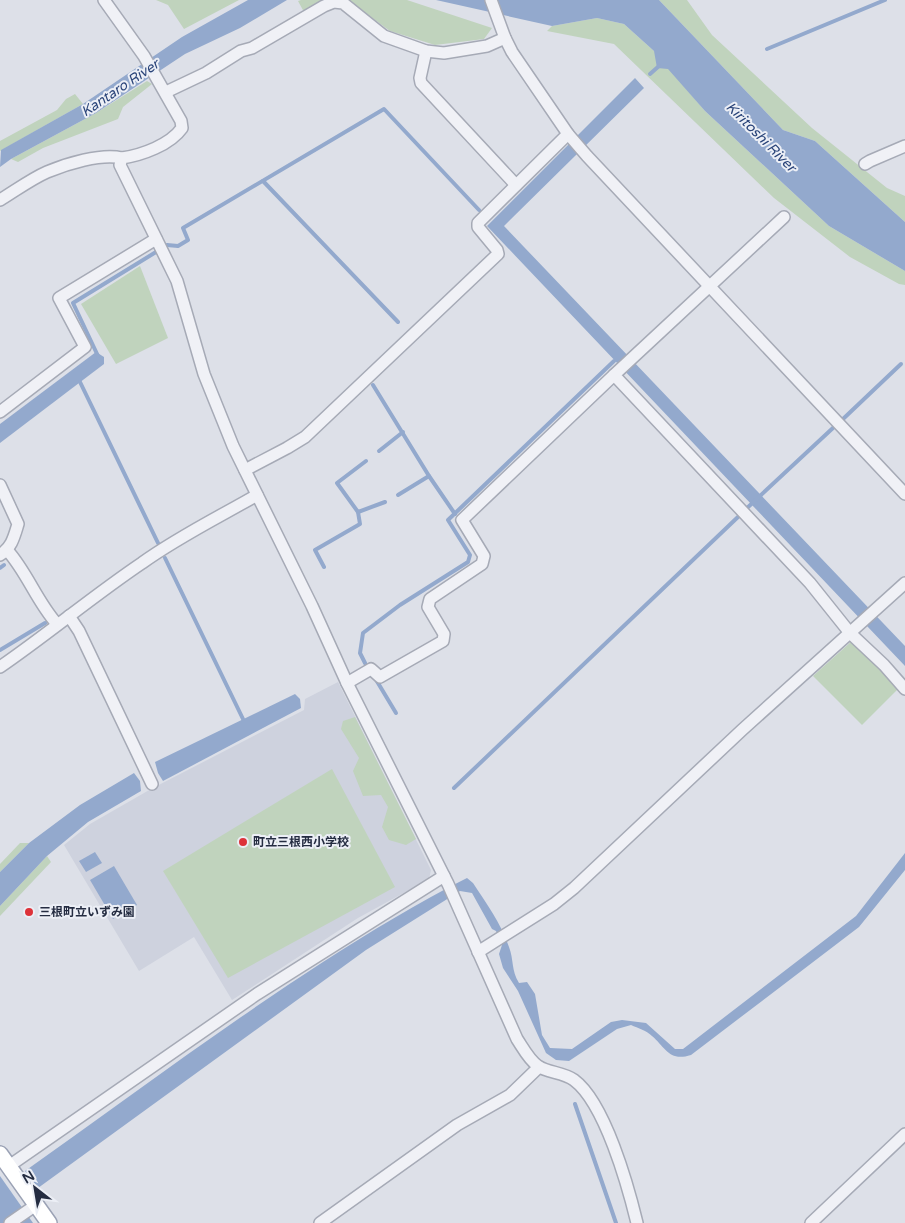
<svg xmlns="http://www.w3.org/2000/svg" width="905" height="1223" viewBox="0 0 905 1223" font-family="'Varela Round','Noto Sans JP',sans-serif">
  <style>
    .built { fill: #ced2de }
    .green { fill: #c0d3bd }
    .water { fill: #93a9cd }
    .lines { fill: none; stroke-linecap: round; stroke-linejoin: round }
    .stream { stroke: #93a9cd; stroke-width: 4 }
    .minor-casing { stroke: #a6aab6; stroke-width: 14 }
    .major-casing { stroke: #9ba2b5; stroke-width: 18 }
    .minor { stroke: #f0f1f6; stroke-width: 11 }
    .major { stroke: #fff; stroke-width: 15 }
    .poi-dot { fill: #dd3239; stroke: #eceff6; stroke-width: 2 }
    .labels { text-anchor: middle; dominant-baseline: central; stroke-width: 4; stroke-linejoin: round; paint-order: stroke }
    .poi-label { font-size: 12px; font-weight: bold; fill: #242c41; stroke: #eceff6; text-anchor: start }
    .water-label { font-size: 14px; font-style: italic; fill: #2a4479; stroke: #eceff6 }
  </style>
  <rect width="100%" height="100%" fill="#dde0e8"/>
  <polygon class="built" points="338,682 431,870 429,879 358,918 232,1000 194,937 139,971 64,845 90,824 151,789 304,710 305,699"/>
  <g class="green">
    <polygon points="156,0 239,0 184,29 168,5"/>
    <polygon points="301,0 334,0 304,12 298,1"/>
    <polygon points="348,0 407,0 492,28 484,39 435,45 390,31"/>
    <polygon points="659,0 687,0 712,35 812,128 887,188 905,196 905,222 815,141 783,130"/>
    <polygon points="597,18 624,24 654,51 705,111 829,226 905,271 905,285 899,284 850,257 774,198 614,44 547,31 552,26"/>
    <polygon points="147,81 152,84 123,107 118,119 43,148 18,162 11,159 96,113"/>
    <polygon points="75,94 83,104 0,151 0,141 57,110 66,99"/>
    <polygon points="140,266 168,338 116,364 81,304"/>
    <polygon points="852,641 899,688 862,725 813,676"/>
    <polygon points="355,717 416,839 406,845 389,840 382,827 388,807 381,795 363,796 353,771 359,758 341,729 343,721"/>
    <polygon points="332,769 395,887 228,978 163,871"/>
    <polygon points="20,843 29,843 0,872 0,864"/>
    <polygon points="47,856 51,862 0,916 0,906"/>
  </g>
  <g class="water">
    <polygon points="248,0 287,0 240,28 185,54 96,113 11,159 0,167 1,150 83,104 182,37"/>
    <polygon points="436,0 659,0 783,130 815,141 905,222 905,271 829,226 705,111 668,69 657,68 654,51 624,24 597,18 552,26"/>
    <polygon points="635,78 644,88 504,226 904,645 905,646 905,666 487,226"/>
    <polygon points="96,352 104,357 104,364 0,443 0,424"/>
    <polygon points="295,694 300,699 301,708 163,781 158,773 155,762"/>
    <polygon points="134,773 140,781 141,791 88,822 47,856 0,906 0,872 29,843 80,805"/>
    <polygon points="95,852 102,863 86,872 79,861"/>
    <path d="M905,853V870L859,927L691,1055C669,1062 666,1048 652,1036C647,1031 638,1028 631,1025L617,1029L569,1061L556,1060L546,1053L518,991L503,968L499,954L502,945L496,931L492,929L472,893L460,891L366,950L38,1188L25,1171C124,1101 221,1028 323,962C370,932 417,903 467,878L473,883C486,903 501,923 509,947C514,960 511,970 519,983L527,982L535,994L542,1035L550,1048L572,1049L611,1022L622,1020L646,1023L675,1049H683L856,916Z"/>
    <polygon points="114,866 137,905 113,919 90,880"/>
    <polygon points="0,1176 33,1223 0,1223"/>
  </g>
  <g class="lines">
    <g class="stream">
      <polyline points="767,49 885,0"/>
      <polyline points="650,74 659,66"/>
      <polyline points="263,181 398,322"/>
      <polyline points="167,245 178,246 188,240 183,228 384,109 479,210"/>
      <polyline points="98,356 73,303 156,252"/>
      <polyline points="80,382 158,543"/>
      <polyline points="373,385 429,476 455,514"/>
      <polyline points="843,419 901,364"/>
      <polyline points="379,451 403,432"/>
      <polyline points="398,495 429,476"/>
      <polyline points="746,509 834,427"/>
      <polyline points="358,512 385,502"/>
      <polyline points="165,558 243,719"/>
      <polyline points="324,567 315,550 360,524 358,512 337,483 366,461"/>
      <polyline points="0,568 4,565"/>
      <polyline points="0,650 45,623"/>
      <polyline points="365,663 360,653 363,633 400,605 468,562 470,555 448,520 614,361"/>
      <polyline points="375,678 396,713"/>
      <polyline points="454,788 739,516"/>
      <polyline points="575,1104 616,1223"/>
    </g>
    <defs>
      <g id="minor">
        <path d="M104,0L144,56L181,121L182,128C170,145 142,155 122,158L120,165L177,281L204,374L233,446L312,606L347,683L448,884L517,1039C523,1048 529,1060 538,1066C548,1073 563,1072 574,1080C605,1103 628,1186 637,1223"/>
        <polyline points="491,0 505,38 512,52 568,134 587,156 905,494"/>
        <polyline points="426,51 420,78 421,83 516,185"/>
        <polyline points="166,92 206,73 241,51 252,48 324,6 334,2 343,3 384,36 426,51 444,53 487,46 505,38"/>
        <polyline points="865,164 870,161 905,146"/>
        <path d="M0,200C15,191 31,179 47,172C66,164 101,153 122,158"/>
        <polyline points="784,217 614,375 810,583 850,633 884,665 905,689"/>
        <polyline points="0,412 85,347 59,298 156,239"/>
        <polyline points="245,470 287,448 305,437 498,254 497,250 478,227 478,223 568,134"/>
        <path d="M0,485L18,524C14,537 12,547 0,555"/>
        <path d="M7,550C27,572 37,602 57,624"/>
        <polyline points="69,616 79,631 152,784"/>
        <path d="M0,667C48,634 93,596 142,563C178,537 219,517 257,495"/>
        <polyline points="347,683 371,669 380,677 443,641 444,634 428,607 430,599 482,564 484,556 462,520 614,375"/>
        <polyline points="478,952 554,904 574,888 742,730 905,583"/>
        <polyline points="9,1166 257,994 444,876"/>
        <polyline points="10,1223 36,1205"/>
        <polyline points="320,1223 457,1125 510,1095 539,1067"/>
        <polyline points="811,1223 905,1134"/>
      </g>
      <polyline id="major" points="0,1154 49,1223"/>
    </defs>
    <use href="#minor" class="minor-casing"/>
    <use href="#major" class="major-casing"/>
    <use href="#minor" class="minor"/>
    <use href="#major" class="major"/>
  </g>
  <g class="poi-dot">
    <circle cx="243" cy="842" r="5"/>
    <circle cx="29" cy="912" r="5"/>
  </g>
  <g class="labels">
    <g class="poi-label">
      <text x="253" y="842">町立三根西小学校</text>
      <text x="39" y="912">三根町立いずみ園</text>
    </g>
    <g class="water-label">
      <text transform="translate(120 88) rotate(-34)">Kantaro River</text>
      <text transform="translate(761 137) rotate(45)">Kiritoshi River</text>
    </g>
  </g>
  <g transform="translate(35 1188) rotate(329)" stroke="#eceff6" stroke-width="4" paint-order="stroke">
  <path d="M0-4L9 19L0 12L-9 19Z" fill="#242c41"/>
  <text y="-8" font-size="14" font-weight="bold" text-anchor="middle" fill="#242c41">N</text>
  </g>
</svg>
